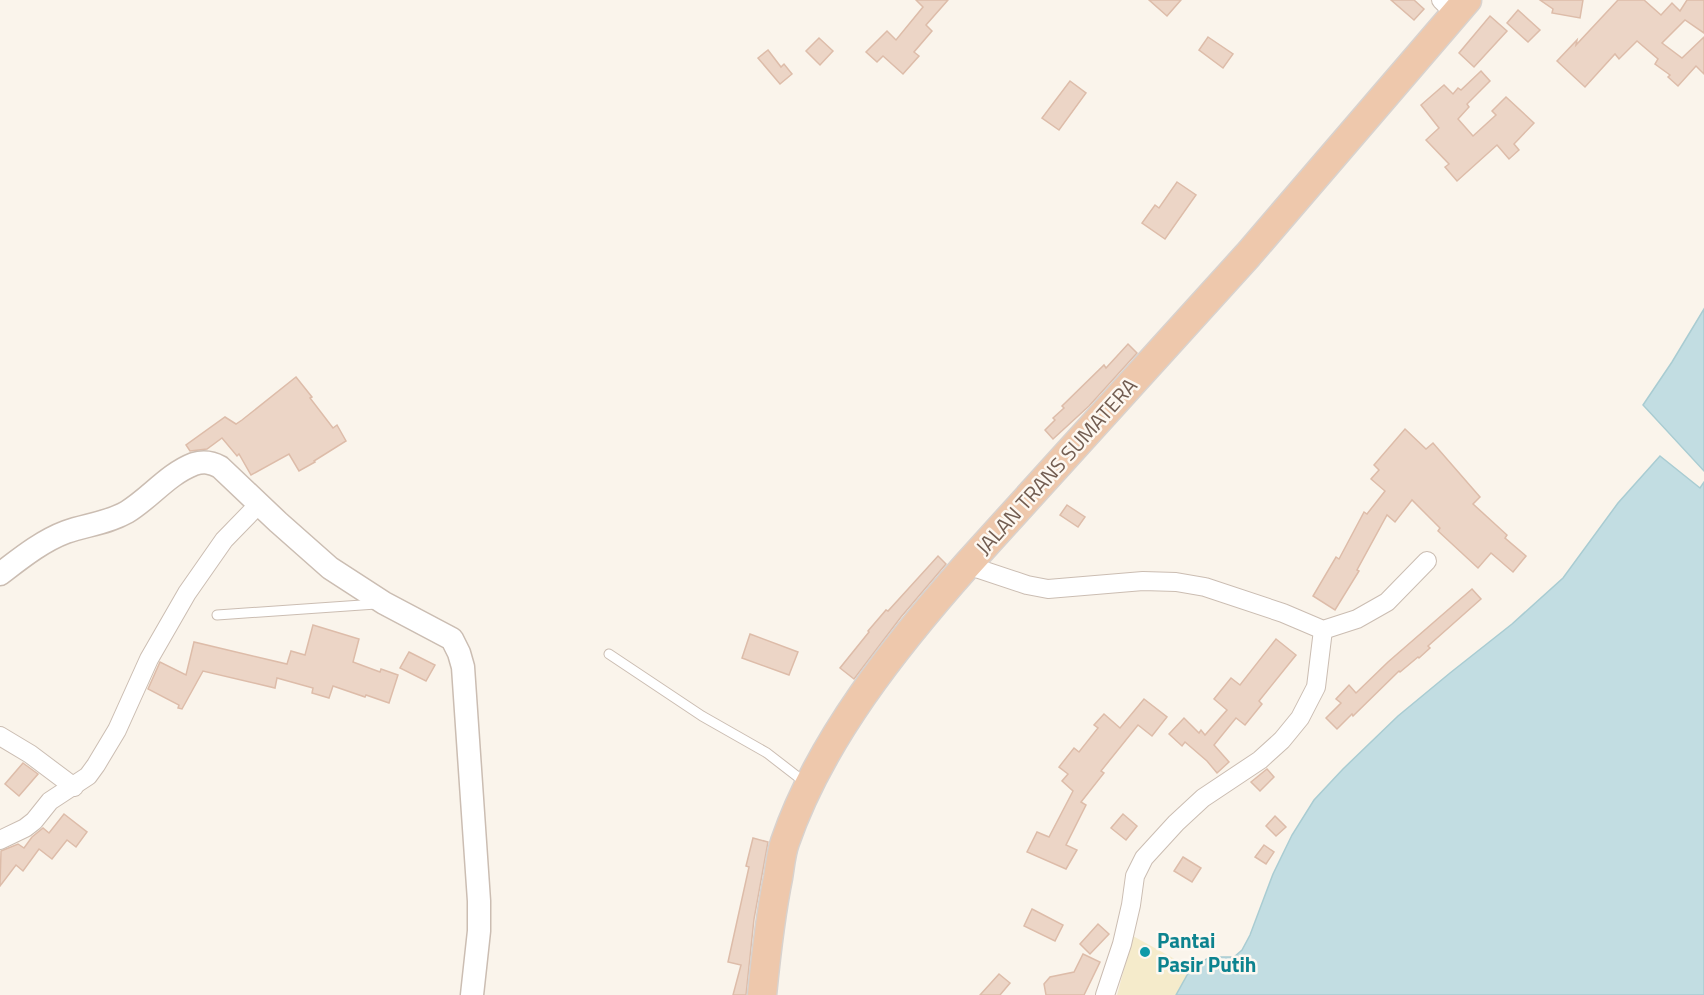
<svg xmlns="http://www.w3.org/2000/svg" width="1704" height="995" viewBox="0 0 1704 995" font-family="'Titillium Web',sans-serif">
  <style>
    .sand { fill: #f5ebcb }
    .water { fill: #c2dde2; stroke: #a9ccd2; stroke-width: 1.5 }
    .building { fill: #ecd5c6; stroke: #ddbca9; stroke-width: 1.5 }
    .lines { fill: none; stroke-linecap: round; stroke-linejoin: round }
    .service-casing { stroke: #cbbdb2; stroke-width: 11 }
    .minor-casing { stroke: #cbbdb2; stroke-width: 20 }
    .tertiary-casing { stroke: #cbbdb2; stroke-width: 25 }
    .trunk-casing { stroke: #d8d2ce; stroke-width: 31 }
    .service { stroke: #fff; stroke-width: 9 }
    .minor { stroke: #fff; stroke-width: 18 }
    .tertiary { stroke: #fff; stroke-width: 22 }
    .trunk { stroke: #eec8ac; stroke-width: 28 }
    .culture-dot { fill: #0f9aa8; stroke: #fdf8f1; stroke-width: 2 }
    .labels { text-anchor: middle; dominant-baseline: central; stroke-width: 5; stroke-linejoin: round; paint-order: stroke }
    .street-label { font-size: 21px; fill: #725d51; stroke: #fdf8f1 }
    .culture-label { font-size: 21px; font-weight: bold; fill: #0d838f; stroke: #fdf8f1; text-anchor: start }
  </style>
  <rect width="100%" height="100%" fill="#faf4eb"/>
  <polygon class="sand" points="1133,936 1191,968 1176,995 1117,995"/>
  <g class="water">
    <polygon points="1704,309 1704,471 1643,405 1672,362"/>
    <polygon points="1660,456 1700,488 1704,482 1704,995 1176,995 1191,968 1210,957 1234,957 1242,950 1250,935 1273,874 1292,835 1314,800 1343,769 1398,716 1450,673 1512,624 1563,578 1618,503"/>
  </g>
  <g class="building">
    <polygon points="916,0 948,0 926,25 932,31 914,52 919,56 903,74 883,56 877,62 866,52 887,31 896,40 923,7"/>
    <polygon points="1149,0 1181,0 1167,16"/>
    <polygon points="1391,0 1414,0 1424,9 1414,20"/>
    <polygon points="1540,0 1583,0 1580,18 1552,13 1553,9"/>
    <polygon points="1618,0 1644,0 1661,15 1672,3 1680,11 1687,0 1704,0 1704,33 1685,20 1662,43 1682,58 1704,37 1704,74 1696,66 1678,86 1668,77 1670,75 1655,64 1658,59 1637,41 1619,59 1615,54 1585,87 1557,61 1577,40 1576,45"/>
    <polygon points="1518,10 1540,30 1528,42 1507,23"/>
    <polygon points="1490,16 1507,31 1474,67 1459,53"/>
    <polygon points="1208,37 1233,54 1223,68 1199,50"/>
    <polygon points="819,38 833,51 820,65 806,51"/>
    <polygon points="768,50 781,67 784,64 792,74 780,84 758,58"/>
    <polygon points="1481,71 1490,81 1467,104 1469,107 1458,119 1473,136 1496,115 1492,111 1506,97 1534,123 1514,144 1519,150 1509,159 1497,145 1457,181 1445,167 1449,164 1426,140 1439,128 1421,105 1444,85 1453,94 1458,88 1461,90"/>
    <polygon points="1070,81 1086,93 1059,130 1042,118"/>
    <polygon points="1177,182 1196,195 1165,239 1142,223 1155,205 1159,208"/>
    <polygon points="1128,344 1137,353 1089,406 1053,439 1045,430 1055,420 1053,418 1064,408 1062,406 1104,365 1106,368"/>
    <polygon points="296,377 312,397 310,398 333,428 337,425 346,441 314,461 315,462 299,471 289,454 251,475 239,454 237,456 222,438 207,449 190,451 186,445 225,417 236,424 242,420"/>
    <polygon points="1405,429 1426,449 1433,443 1480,497 1473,504 1507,535 1505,538 1526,556 1513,572 1491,553 1478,568 1438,531 1440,528 1412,500 1395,522 1387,515 1357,570 1359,571 1335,610 1313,596 1336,557 1339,559 1364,512 1367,514 1385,491 1371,479 1379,470 1374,465"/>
    <polygon points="1067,505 1085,517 1078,527 1060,515"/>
    <polygon points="938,556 946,564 901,617 854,679 840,668 869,632 868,631 886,610 888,611"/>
    <polygon points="1472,589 1481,599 1428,646 1430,648 1419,658 1418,657 1400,672 1399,671 1353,716 1352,714 1337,729 1326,718 1341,703 1336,699 1349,685 1356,693 1388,662"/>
    <polygon points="313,625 359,639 353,662 380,672 381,669 398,675 389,703 366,695 365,697 333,686 329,698 312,693 313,688 277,678 275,688 203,671 182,709 178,708 179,705 148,689 160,662 186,675 194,642 287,664 291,651 305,655"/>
    <polygon points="750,634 798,652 789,675 742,658"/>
    <polygon points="1276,639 1296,655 1259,701 1262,704 1245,725 1236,718 1214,745 1229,762 1217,773 1207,761 1185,742 1182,746 1169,734 1184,718 1199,733 1201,730 1205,735 1227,710 1214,699 1231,678 1240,685"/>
    <polygon points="409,652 435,665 426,681 400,668"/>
    <polygon points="1144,699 1167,717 1152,736 1138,725 1101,771 1104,773 1081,802 1086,805 1066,845 1077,850 1066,869 1027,852 1037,832 1049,837 1073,791 1062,781 1068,774 1059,767 1074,748 1079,752 1098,728 1094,725 1104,714 1120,728"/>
    <polygon points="23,763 38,774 19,796 5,784"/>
    <polygon points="1267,769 1274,777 1260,791 1251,782"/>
    <polygon points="64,814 87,832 76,847 67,840 52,859 39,849 23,871 16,865 0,886 1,851 18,844 24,848 32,837 43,828 49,833"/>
    <polygon points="1123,814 1137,826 1126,840 1111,828"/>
    <polygon points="1275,816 1286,827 1276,836 1266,826"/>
    <polygon points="753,838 768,842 754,919 746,995 733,995 741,965 728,962 749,867 746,866"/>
    <polygon points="1264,845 1274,852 1266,864 1255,857"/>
    <polygon points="1183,857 1201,868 1192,882 1174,871"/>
    <polygon points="1032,909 1063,925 1055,941 1024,926"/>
    <polygon points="1098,924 1109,934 1090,954 1080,944"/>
    <polygon points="1083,954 1100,962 1084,995 1046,995 1044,984 1050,977 1074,972"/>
    <polygon points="999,974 1010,983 1000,995 980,995"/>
  </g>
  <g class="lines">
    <defs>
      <g id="service">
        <polyline points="217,615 376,604"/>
        <polyline points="609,654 702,716 767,753 807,784"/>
      </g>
      <g id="minor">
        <polyline points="1441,0 1455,14"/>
        <polyline points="967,565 1027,585 1048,589 1143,581 1176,582 1205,587 1283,613 1323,630 1357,619 1387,602 1427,561"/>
        <polyline points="0,736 30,754 74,787"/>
        <polyline points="0,840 25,828 34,821 50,801 88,776 96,765 117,730 149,659 187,593 224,540 259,504"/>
        <polyline points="1105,995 1122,944 1131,905 1135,876 1144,858 1176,823 1203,798 1260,760 1282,740 1300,718 1316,687 1323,630"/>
      </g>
      <path id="tertiary" d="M0,574C21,558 42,541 66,532C86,525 108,523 127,512C150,498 168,474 194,464C204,461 211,462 220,467L278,522L330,568L384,603L452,639L459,653L463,667L479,901V931L472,995"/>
      <path id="trunk" d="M762,995C766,955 770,917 778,878C780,866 781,853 785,842C820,740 896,645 967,565L1248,255L1467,0"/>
    </defs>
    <use href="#service" class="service-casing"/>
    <use href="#minor" class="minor-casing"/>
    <use href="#tertiary" class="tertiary-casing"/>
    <use href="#trunk" class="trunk-casing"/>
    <use href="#service" class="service"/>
    <use href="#minor" class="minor"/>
    <use href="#tertiary" class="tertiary"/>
    <use href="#trunk" class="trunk"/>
  </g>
  <circle class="culture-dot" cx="1145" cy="952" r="6"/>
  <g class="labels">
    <g class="street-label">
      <text transform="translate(1056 466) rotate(-48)">JALAN TRANS SUMATERA</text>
    </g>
    <g class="culture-label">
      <text x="1157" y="940">Pantai<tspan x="1157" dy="24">Pasir Putih</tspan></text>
    </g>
  </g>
</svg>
